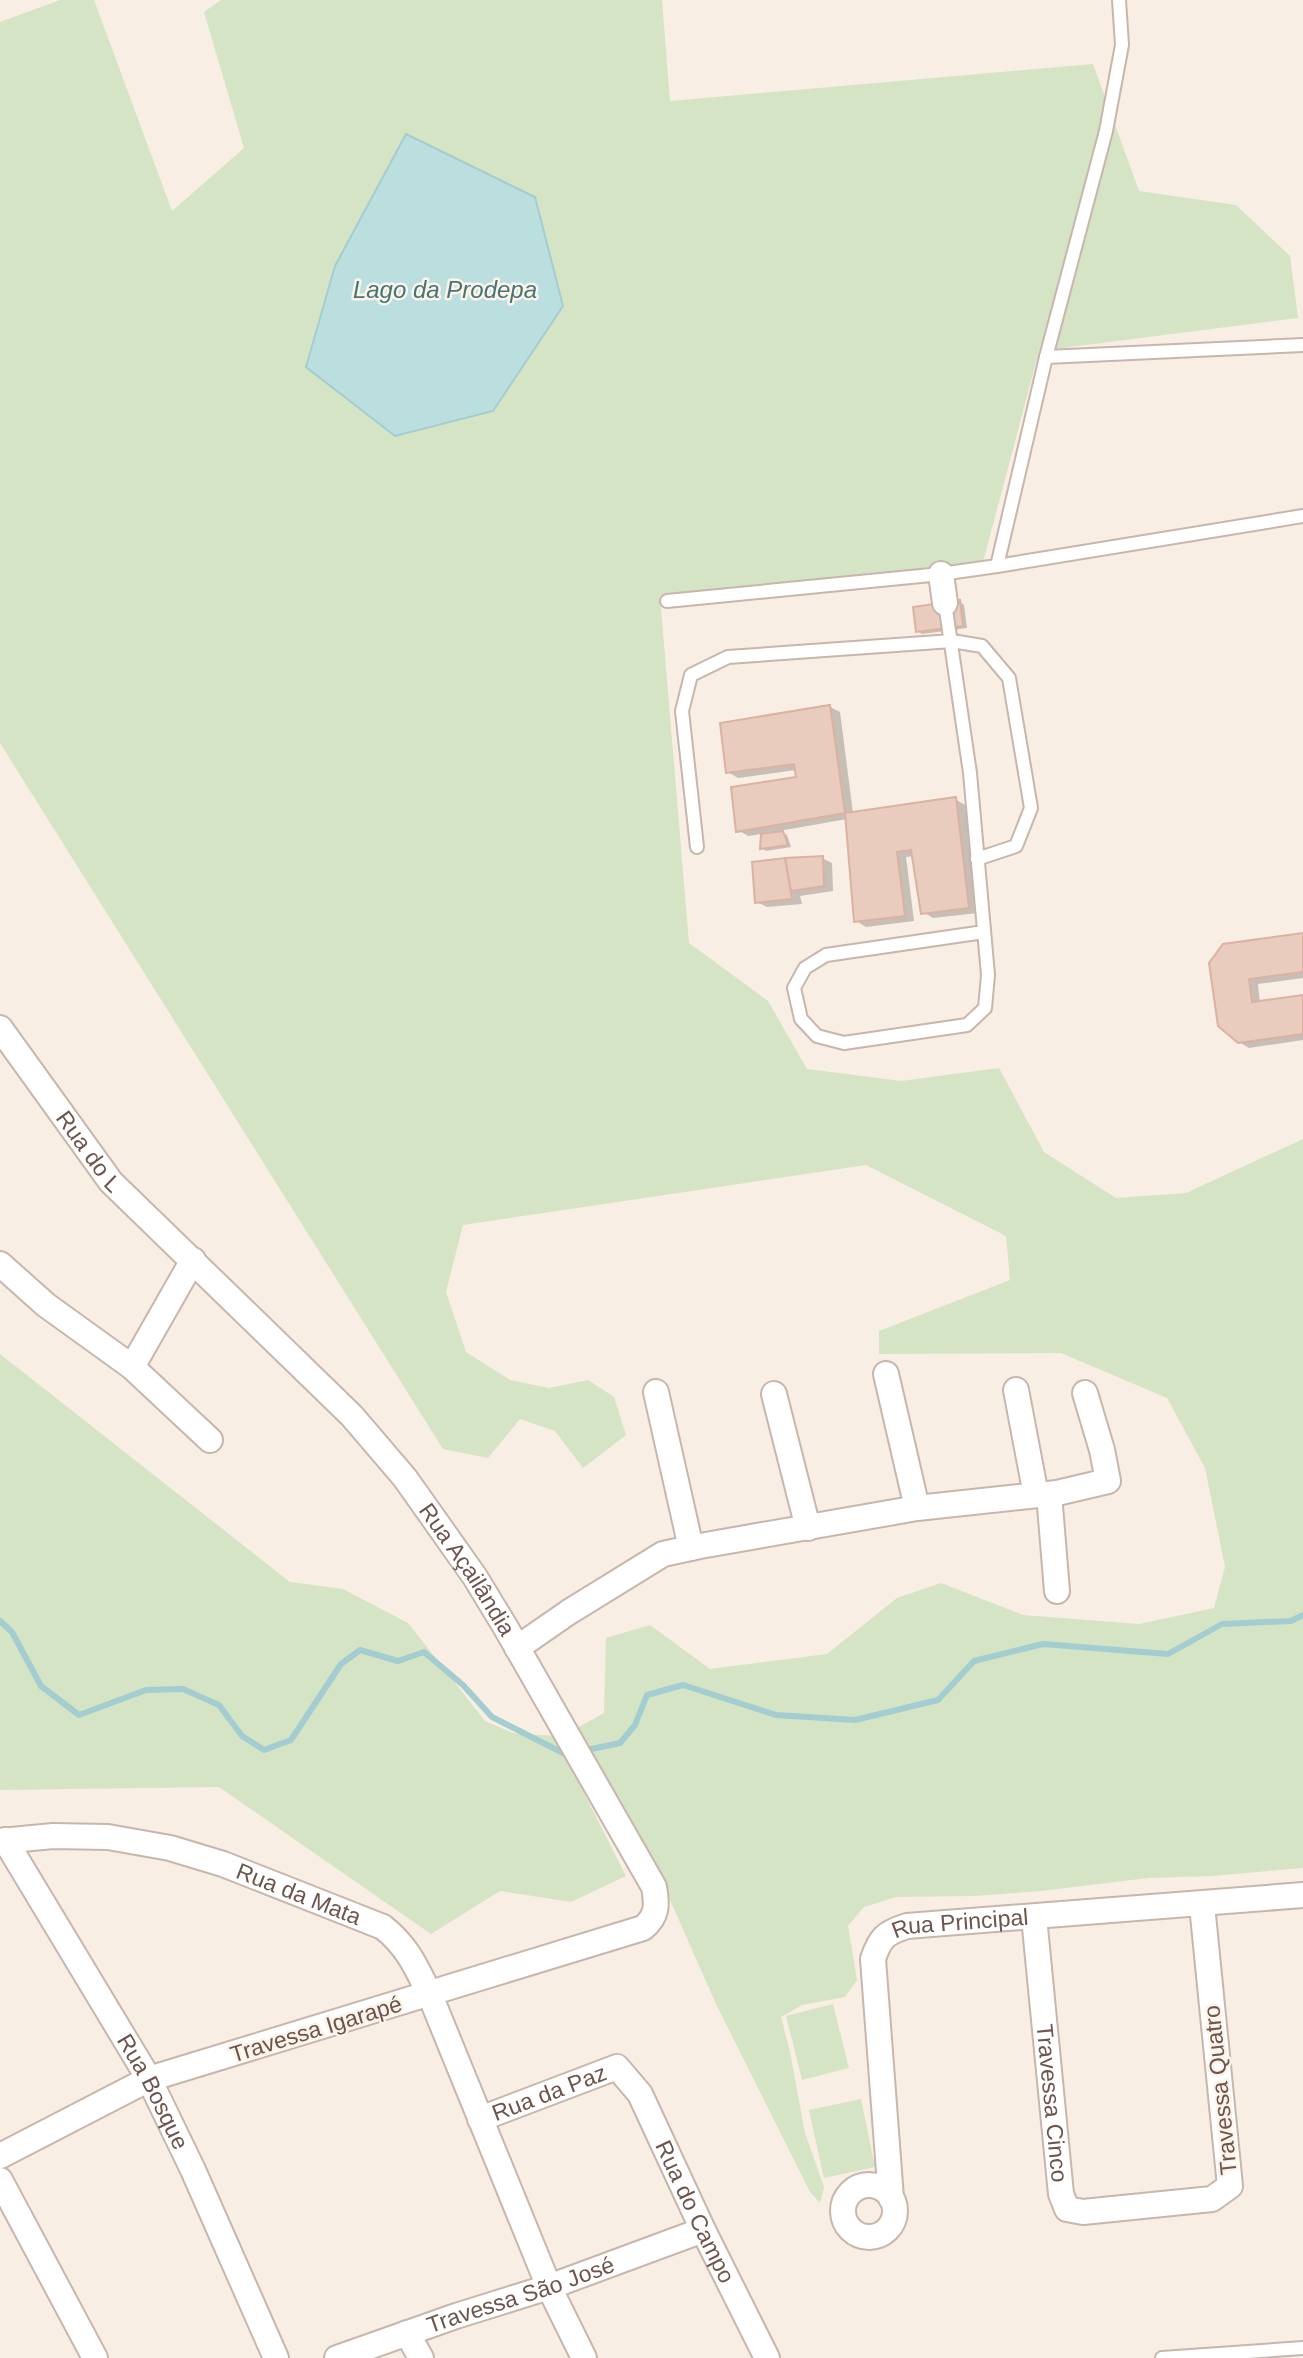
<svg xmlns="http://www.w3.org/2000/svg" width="1303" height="2358" viewBox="0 0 1303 2358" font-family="Arial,sans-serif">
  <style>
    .green { fill: #d5e4c4 }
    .water { fill: #bbdedf; stroke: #a3cdd0; stroke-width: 2 }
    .shadow { fill: #0003 }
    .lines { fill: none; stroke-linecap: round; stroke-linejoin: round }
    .stream { stroke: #a3cdd0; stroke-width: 6 }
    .building { fill: #eaccbf; stroke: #dbb1a2; stroke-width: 2 }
    .service-casing { stroke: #c8b6ac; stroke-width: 16 }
    .minor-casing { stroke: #c8b6ac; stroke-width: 28 }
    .service { stroke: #fff; stroke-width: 12 }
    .minor { stroke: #fff; stroke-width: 24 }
    .labels { text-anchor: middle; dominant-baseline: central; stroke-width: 5; stroke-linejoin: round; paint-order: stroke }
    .street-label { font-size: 23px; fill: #6d554d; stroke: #fcf3e9 }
    .water-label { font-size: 24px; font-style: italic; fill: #477577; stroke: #fcf3e9 }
  </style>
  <rect width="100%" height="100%" fill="#f9eee4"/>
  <g class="green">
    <polygon points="60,0 94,0 172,211 244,148 204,12 221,0 662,0 670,101 1093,64 1139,191 1236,205 1290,256 1298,318 1039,351 982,566 660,596 689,943 768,1001 807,1069 901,1081 999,1068 1044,1152 1116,1198 1186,1193 1303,1139 1303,1868 1211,1876 1148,1878 1041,1891 974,1896 896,1897 864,1907 848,1926 857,1980 845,1997 802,2005 781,2017 790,2052 805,2133 824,2187 820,2203 810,2192 716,2004 663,1884 620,1799 585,1750 577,1728 604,1713 606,1638 650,1625 710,1669 827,1654 897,1598 941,1583 1023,1615 1139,1624 1214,1608 1225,1567 1205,1468 1167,1398 1061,1353 879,1354 879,1331 1010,1280 1006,1236 866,1165 463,1225 446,1292 466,1352 510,1380 549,1388 588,1380 614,1397 626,1435 583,1468 555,1431 520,1419 488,1458 443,1449 0,743 0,22"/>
    <polygon points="0,1354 290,1582 343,1589 408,1623 485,1721 513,1733 555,1736 626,1876 571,1902 500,1891 431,1934 219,1787 0,1790"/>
    <polygon points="833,2004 849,2068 802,2080 786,2016"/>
    <polygon points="861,2099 875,2167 824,2178 809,2110"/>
  </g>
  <polygon class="water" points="406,134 535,197 563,306 493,411 395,436 306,367 335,266"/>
  <g class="shadow">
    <polygon points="960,602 964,605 967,628 922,634 918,631"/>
    <polygon points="830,707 840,712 853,813 955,799 965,805 978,913 933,918 923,912 914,856 906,857 914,921 866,927 856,921 847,819 779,831 787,835 791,847 766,851 762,848 762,834 748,836 738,830 798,779 796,770 738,778 728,772"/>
    <polygon points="822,858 832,863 833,891 800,896 802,904 767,907 757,902 754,864"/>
    <polygon points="1303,935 1303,978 1258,984 1260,1003 1303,997 1303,1040 1249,1048 1239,1042 1211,963"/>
  </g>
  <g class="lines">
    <g class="stream">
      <polyline points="0,1621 12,1632 41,1686 79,1715 146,1690 183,1689 219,1705 242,1736 264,1750 291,1740 341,1664 360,1650 398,1661 424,1652 463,1685 492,1717 565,1754 571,1753"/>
      <polyline points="582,1751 620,1743 635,1725 647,1695 683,1685 776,1715 855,1720 938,1700 974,1661 1043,1644 1168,1654 1222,1624 1291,1621 1303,1615"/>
    </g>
  </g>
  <g class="building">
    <polygon points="960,600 963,626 916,632 913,607"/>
    <polygon points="830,705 845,813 736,832 731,787 796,777 794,764 726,773 720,723"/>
    <polygon points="956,797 969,908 921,914 911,850 897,852 905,916 854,922 845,813"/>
    <polygon points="783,831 788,845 760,849 761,834"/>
    <polygon points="823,856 824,886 791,891 785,858"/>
    <polygon points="785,858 792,899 755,903 752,862"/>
    <polygon points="1303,933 1303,972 1249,979 1252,1002 1303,995 1303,1034 1238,1043 1218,1026 1209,963 1223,944"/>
  </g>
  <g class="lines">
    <defs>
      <g id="service">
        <polyline points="1046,357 1106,131 1122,45 1119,0"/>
        <polyline points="997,566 1303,516"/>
        <polyline points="667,601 941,574 997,566 1046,357 1303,345"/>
        <polyline points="945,603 970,773 988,975 985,1008 967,1025 844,1043 817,1036 801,1019 794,988 805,968 826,955 984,932"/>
        <polyline points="697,847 682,711 691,675 728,657 952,641 982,646 1009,678 1031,808 1016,846 977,859"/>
        <polyline points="1162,2358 1303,2348"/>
      </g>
      <g id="minor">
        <polyline points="941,574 945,603"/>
        <path id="s1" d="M0,1028L111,1182L352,1416L405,1478L475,1577L506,1628L654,1887C657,1904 658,1916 643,1928L149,2079L0,2156"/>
        <polyline points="0,1264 46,1305 132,1367 210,1440"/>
        <polyline points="132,1367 193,1260"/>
        <polyline points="886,1374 917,1508"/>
        <polyline points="1016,1390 1036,1495"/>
        <polyline points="656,1392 691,1548"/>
        <polyline points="774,1394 808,1528"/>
        <polyline points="1049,1494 1057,1591"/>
        <polyline points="517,1648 569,1612 663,1554 700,1546 917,1508 1057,1493 1108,1481 1102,1450 1085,1393"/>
        <path id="s2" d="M5,1840L149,2079L193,2170L276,2358"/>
        <path id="s3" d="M0,1841L53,1836L108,1837L170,1848L223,1864L383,1927C408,1947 416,1967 430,1995L549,2287L584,2358"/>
        <path id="s4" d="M1034,1917L1061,2194L1067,2209L1083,2212L1212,2199L1230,2186L1202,1905"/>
        <path id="s5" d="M480,2119L617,2067L640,2094L703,2230L767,2358"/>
        <polyline points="0,2180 95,2358"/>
        <circle cx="869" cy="2211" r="26"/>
        <path id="s6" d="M891,2198L873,1959C880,1938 885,1933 907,1926L1303,1895"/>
        <polyline points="407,2333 421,2358"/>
        <path id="s7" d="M337,2358L456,2316L549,2287L703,2230"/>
      </g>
    </defs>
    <use href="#service" class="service-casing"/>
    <use href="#minor" class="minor-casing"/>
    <use href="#service" class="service"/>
    <use href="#minor" class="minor"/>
  </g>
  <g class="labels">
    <g class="street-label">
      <text stroke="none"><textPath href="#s1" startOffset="152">Rua do L</textPath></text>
      <text stroke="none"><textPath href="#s1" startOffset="718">Rua Açailândia</textPath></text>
      <text stroke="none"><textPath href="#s3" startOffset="308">Rua da Mata</textPath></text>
      <text stroke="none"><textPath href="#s6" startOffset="343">Rua Principal</textPath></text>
      <text transform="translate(316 2029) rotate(-17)">Travessa Igarapé</text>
      <text transform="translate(1220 2090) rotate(-96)">Travessa Quatro</text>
      <text stroke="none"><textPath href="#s2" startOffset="292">Rua Bosque</textPath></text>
      <text stroke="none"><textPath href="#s5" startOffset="74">Rua da Paz</textPath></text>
      <text stroke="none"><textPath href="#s4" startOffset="187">Travessa Cinco</textPath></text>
      <text stroke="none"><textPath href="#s5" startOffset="312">Rua do Campo</textPath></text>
      <text stroke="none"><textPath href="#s7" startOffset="194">Travessa São José</textPath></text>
    </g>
    <g class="water-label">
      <text x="445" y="289">Lago da Prodepa</text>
    </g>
  </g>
</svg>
